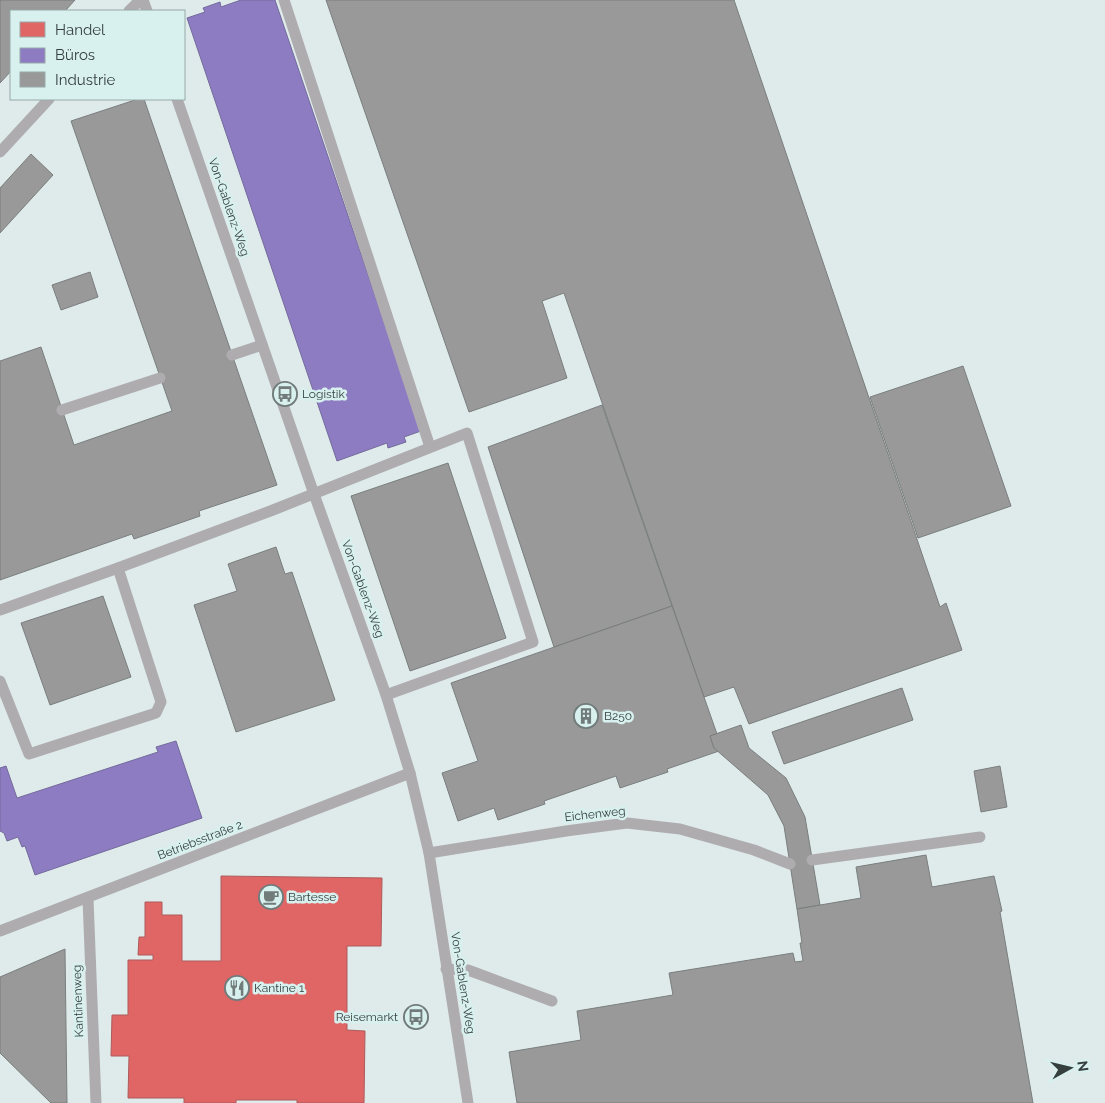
<svg xmlns="http://www.w3.org/2000/svg" width="1105" height="1103" viewBox="0 0 1105 1103" font-family="Raleway,sans-serif">
  <style>
    .shops { fill: #e06666; stroke: #ad5a5a }
    .offices { fill: #8e7cc3; stroke: #736a9b }
    .industry { fill: #999; stroke: #7b7e7e }
    .lines { fill: none; stroke-linecap: round; stroke-linejoin: round }
    .service { stroke: #afacb0; stroke-width: 11 }
    .labels { text-anchor: middle; dominant-baseline: central; stroke-width: 5; stroke-linejoin: round; paint-order: stroke }
    .street-label { font-size: 12px; fill: #353f3e; stroke: #d8f1ef }
    .poi-label { font-size: 12px; fill: #353f3e; stroke: #d8f1ef; text-anchor: start }
  </style>
  <rect width="100%" height="100%" fill="#deebea"/>
  <polygon class="shops" points="221,876 382,878 381,946 347,946 347,1030 365,1031 364,1103 297,1103 297,1100 236,1100 236,1103 184,1103 184,1098 128,1098 129,1056 111,1056 112,1015 128,1015 128,960 153,960 153,955 138,955 139,937 145,937 145,902 162,902 162,915 182,915 182,961 221,961"/>
  <g class="offices">
    <polygon points="241,0 275,0 421,431 404,437 406,442 388,448 387,443 337,461 187,18 205,12 203,8 220,2 221,7"/>
    <polygon points="176,741 202,818 35,875 25,846 22,847 18,837 7,841 4,833 0,831 0,768 6,766 17,798 158,752 156,747"/>
  </g>
  <g class="industry">
    <polygon points="0,0 75,0 65,11 11,11 11,71 0,83"/>
    <polygon points="326,0 734,0 940,607 946,603 962,650 749,724 734,687 704,697 564,293 542,301 567,378 469,412"/>
    <polygon points="138,99 144,99 277,485 199,511 200,516 134,539 132,534 0,580 0,361 41,347 74,445 172,411 71,121"/>
    <polygon points="31,154 53,175 0,233 0,188"/>
    <polygon points="90,272 98,297 61,310 52,285"/>
    <polygon points="963,366 1011,506 918,538 870,397"/>
    <polygon points="602,405 672,606 554,647 488,447"/>
    <polygon points="448,463 506,638 410,671 351,496"/>
    <polygon points="276,547 285,574 292,572 335,700 236,732 194,605 237,591 228,564"/>
    <polygon points="103,596 131,677 50,705 21,623"/>
    <polygon points="672,606 717,734 710,736 714,748 719,751 667,769 668,772 620,788 616,776 544,801 545,804 498,820 494,808 458,821 442,773 478,761 451,683"/>
    <polygon points="902,688 913,720 784,764 772,732"/>
    <polygon points="741,725 749,748 786,778 805,817 820,905 797,909 784,826 768,795 714,748 710,736"/>
    <polygon points="1000,766 1007,807 981,812 974,771"/>
    <polygon points="926,855 932,887 994,876 1002,911 1000,912 1033,1103 517,1103 509,1052 581,1040 577,1011 673,995 669,973 793,953 795,962 803,961 800,943 802,943 797,909 861,898 856,867"/>
    <polygon points="65,949 67,1103 51,1103 0,1053 0,977"/>
  </g>
  <g class="lines">
    <g class="service">
      <polyline points="143,0 147,11"/>
      <polyline points="284,0 430,447"/>
      <polyline points="129,11 140,0"/>
      <polyline points="177,99 314,494 386,695 410,773 429,853 468,1103"/>
      <polyline points="0,152 49,99"/>
      <polyline points="232,355 262,345"/>
      <polyline points="62,410 160,378"/>
      <polyline points="0,610 118,568 273,510 467,433 533,642 386,695"/>
      <polyline points="0,681 29,754 156,713 161,702 118,568"/>
      <polyline points="429,853 566,831 627,823 680,829 754,850 790,864"/>
      <polyline points="812,860 980,837"/>
      <polyline points="88,899 96,1103"/>
      <polyline points="0,931 410,773"/>
      <polyline points="446,969 468,970 552,1001"/>
    </g>
  </g>
  <defs>
    <symbol id="bus-ring" viewBox="-11 -11 22 22"><circle r="9.5" fill="#d8f1ef" stroke="#707b7a" stroke-width="1.5"/><path d="M-5-6H5V4H4V6H2V4H-2V6H-4V4H-5ZM-3.5-4V0h7V-4ZM-3.5 1.2v1.5H-2V1.2ZM2 1.2v1.5H3.5V1.2Z" fill="#707b7a"/></symbol>
    <symbol id="building-ring" viewBox="-11 -11 22 22"><circle r="9.5" fill="#d8f1ef" stroke="#707b7a" stroke-width="1.5"/><path d="M-4-6H4V6H1V3H-1V6H-4ZM-2.5-4.3h1.7v1.8h-1.7ZM.8-4.3h1.7v1.8H.8ZM-2.5-1h1.7V.8h-1.7ZM.8-1h1.7V.8H.8Z" fill="#707b7a"/></symbol>
    <symbol id="cafe-ring" viewBox="-11 -11 22 22"><circle r="9.5" fill="#d8f1ef" stroke="#707b7a" stroke-width="1.5"/><path d="M-5.5-4.5H6V0H3Q3 3.5 0 3.5H-2.5Q-5.5 3.5-5.5 0ZM3-3.2v2h1.7v-2ZM-6 4.5H4V6H-6Z" fill="#707b7a"/></symbol>
    <symbol id="restaurant-ring" viewBox="-11 -11 22 22"><circle r="9.5" fill="#d8f1ef" stroke="#707b7a" stroke-width="1.5"/><path d="M-5-6h1v4h1v-4h1v4h1v-4h1v5L-1.5 .5V6h-2V.5L-5-1ZM5-6V6H3V1.5H1.5Q1.5-4 5-6Z" fill="#707b7a"/></symbol>
  </defs>
  <g fill-rule="evenodd">
    <use href="#bus-ring" x="271" y="380" width="28" height="28"/>
    <use href="#building-ring" x="572" y="702" width="28" height="28"/>
    <use href="#cafe-ring" x="257" y="883" width="28" height="28"/>
    <use href="#restaurant-ring" x="223" y="974" width="28" height="28"/>
    <use href="#bus-ring" x="402" y="1003" width="28" height="28"/>
  </g>
  <g class="labels">
    <g class="street-label">
      <text transform="translate(229 207) rotate(71)">Von-Gablenz-Weg</text>
      <text transform="translate(363 589) rotate(70)">Von-Gablenz-Weg</text>
      <text transform="translate(595 814) rotate(-6)">Eichenweg</text>
      <text transform="translate(200 840) rotate(-21)">Betriebsstraße 2</text>
      <text transform="translate(463 983) rotate(81)">Von-Gablenz-Weg</text>
      <text transform="translate(78 1001) rotate(-92)">Kantinenweg</text>
    </g>
    <g class="poi-label">
      <text x="302" y="394">Logistik</text>
      <text x="604" y="716">B250</text>
      <text x="288" y="897">Bartesse</text>
      <text x="254" y="988">Kantine 1</text>
      <text x="398" y="1017" text-anchor="end">Reisemarkt</text>
    </g>
  </g>
  <rect x="10" y="10" width="175" height="90" fill="#d8f1ef" stroke="#97aaa8"/>
  <rect x="20" y="22" width="25" height="15" fill="#e06666" stroke="#97aaa8"/>
  <text x="55" y="35" font-size="15" fill="#353f3e">Handel</text>
  <rect x="20" y="48" width="25" height="15" fill="#8e7cc3" stroke="#97aaa8"/>
  <text x="55" y="60" font-size="15" fill="#353f3e">Büros</text>
  <rect x="20" y="72" width="25" height="15" fill="#999999" stroke="#97aaa8"/>
  <text x="55" y="85" font-size="15" fill="#353f3e">Industrie</text>
  <g transform="translate(1070 1068) rotate(82)" stroke="#d8f1ef" stroke-width="4" paint-order="stroke">
  <path d="M0-4L9 19L0 12L-9 19Z" fill="#353f3e"/>
  <text y="-8" font-size="14" font-weight="bold" text-anchor="middle" fill="#353f3e">N</text>
  </g>
</svg>
